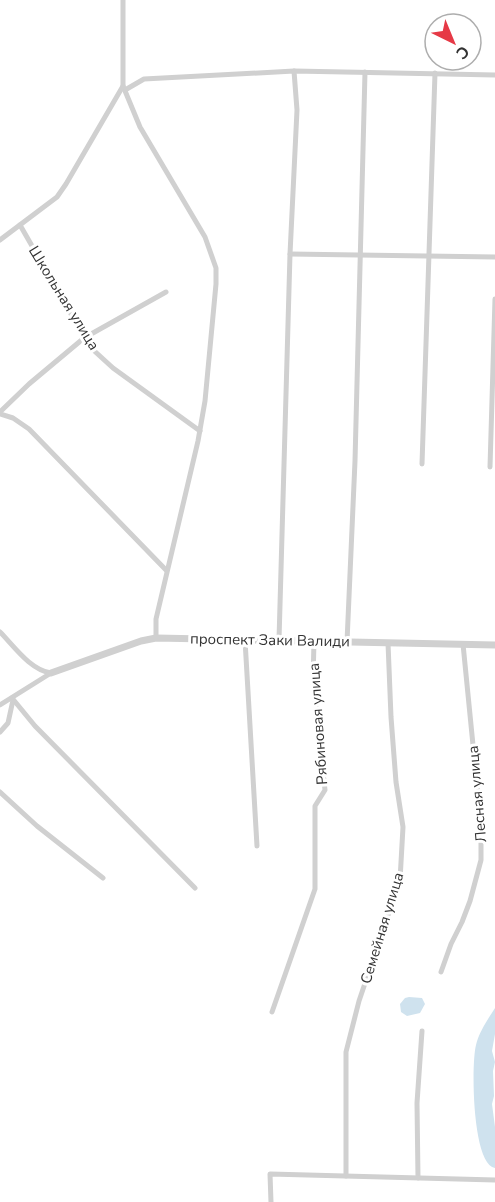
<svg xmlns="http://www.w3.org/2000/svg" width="495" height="1202" viewBox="0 0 495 1202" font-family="'Nunito Sans',sans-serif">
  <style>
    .water { fill: #cfe2ee }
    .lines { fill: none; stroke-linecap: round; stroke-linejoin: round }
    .minor { stroke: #d0d0d0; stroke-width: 5 }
    .tertiary { stroke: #d0d0d0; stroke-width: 7 }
    .labels { text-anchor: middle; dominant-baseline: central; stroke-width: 6; stroke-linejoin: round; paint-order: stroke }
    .street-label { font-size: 15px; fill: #333; stroke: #fff }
  </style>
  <rect width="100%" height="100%" fill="#fff"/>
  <g class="water">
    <polygon points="409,997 422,998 425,1004 420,1013 407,1016 401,1012 400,1004 405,998"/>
    <path d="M495,1008V1034L492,1051L495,1062L493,1071L494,1096L492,1104L495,1127V1168C472,1165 471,1064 476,1045C479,1032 488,1019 495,1008Z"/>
  </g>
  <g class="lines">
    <g class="minor">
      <polyline points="123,0 123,86 140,127 205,237 216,268 216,284 205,401 198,441 156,619 156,638"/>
      <polyline points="125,90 144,79 294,71 495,75"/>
      <polyline points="20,225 90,347 113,368 200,431"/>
      <polyline points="0,240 57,197 66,184 123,86"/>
      <polyline points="290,254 495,257"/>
      <polyline points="0,412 29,384 84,338 166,292"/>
      <polyline points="0,414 13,418 29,429 166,570"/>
      <polyline points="422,464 435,73"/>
      <polyline points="490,467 495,299"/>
      <path d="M0,632C14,646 30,670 51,673"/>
      <polyline points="245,640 257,846"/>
      <polyline points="279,640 290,254 297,110 294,71"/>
      <polyline points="347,642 355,461 365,72"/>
      <polyline points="12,698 35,726 195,888"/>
      <polyline points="0,705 51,673"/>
      <polyline points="0,732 8,723 13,700"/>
      <polyline points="0,792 37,826 103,878"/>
      <polyline points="441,972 451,944 462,922 470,901 481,860 481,826 463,644"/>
      <polyline points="272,1012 315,889 315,806 325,790 313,681 314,641"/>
      <polyline points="346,1176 346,1052 359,1001 400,880 403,827 396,782 391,717 388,643"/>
      <polyline points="418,1178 417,1103 422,1031"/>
      <polyline points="271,1202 270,1174 495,1180"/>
    </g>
    <polyline class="tertiary" points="51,673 141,641 156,638 495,645"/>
  </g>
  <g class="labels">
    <g class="street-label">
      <text transform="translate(64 298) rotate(58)">Школьная улица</text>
      <text transform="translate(270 640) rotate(1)">проспект Заки Валиди</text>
      <text transform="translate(318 724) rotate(-94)">Рябиновая улица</text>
      <text transform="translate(477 794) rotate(-95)">Лесная улица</text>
      <text transform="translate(382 928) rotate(-73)">Семейная улица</text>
    </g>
  </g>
  <g transform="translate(453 42) rotate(137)"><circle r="28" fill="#ffffff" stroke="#adadad" stroke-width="1.5"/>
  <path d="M0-4.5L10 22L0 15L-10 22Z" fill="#e63946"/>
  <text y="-9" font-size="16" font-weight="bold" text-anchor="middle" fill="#333333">С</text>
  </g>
</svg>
